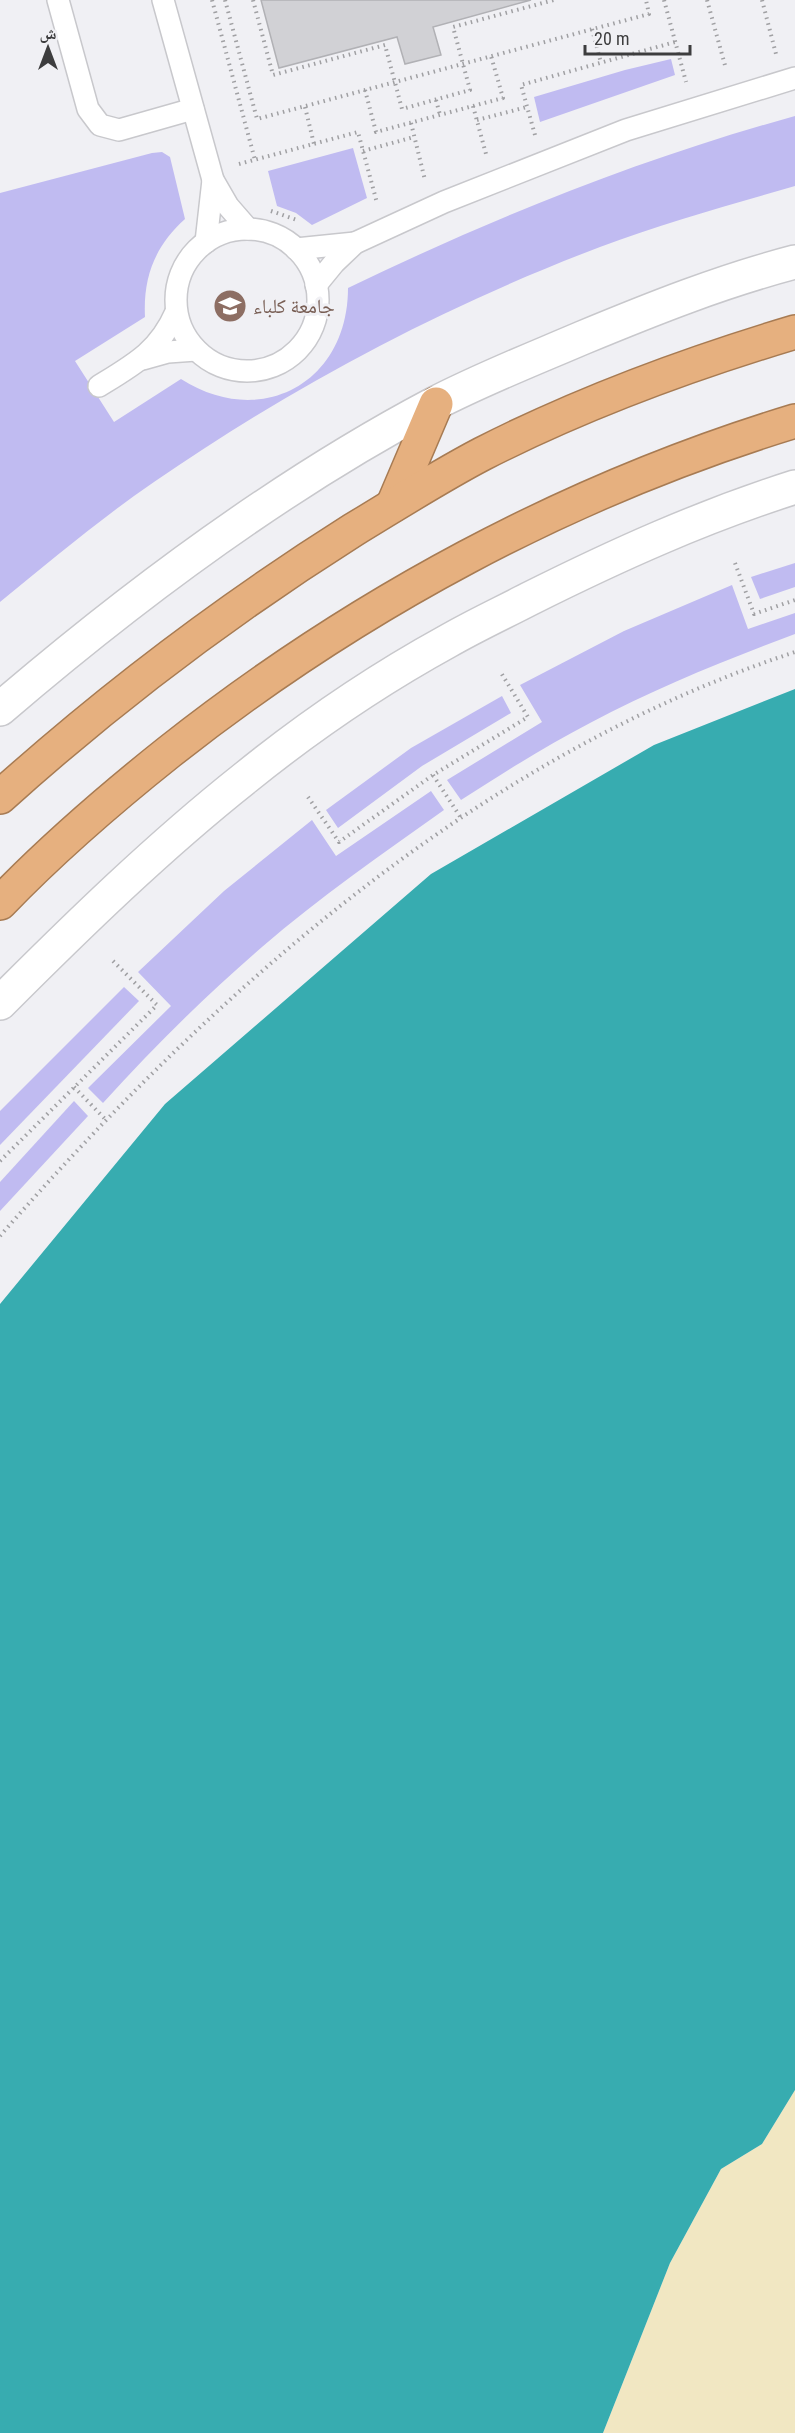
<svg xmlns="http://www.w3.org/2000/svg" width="795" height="2433" viewBox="0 0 795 2433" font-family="'Roboto Condensed','Noto Naskh Arabic',sans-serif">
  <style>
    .green { fill: #c0bbf1 }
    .sand { fill: #f1e7c2 }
    .water { fill: #37acb0 }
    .building { fill: #d1d1d5; stroke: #b1b1b5; stroke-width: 1.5 }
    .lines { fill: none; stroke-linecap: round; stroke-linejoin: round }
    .service-casing { stroke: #c8c8cc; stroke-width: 24 }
    .tertiary-casing { stroke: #c8c8cc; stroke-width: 36 }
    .trunk-casing { stroke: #a77b53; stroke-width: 36 }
    .path { stroke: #a0a0a3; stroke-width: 4; stroke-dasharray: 1.5 4.5; stroke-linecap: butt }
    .service { stroke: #fff; stroke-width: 21 }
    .tertiary { stroke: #fff; stroke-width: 33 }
    .trunk { stroke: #e6b07f; stroke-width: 33 }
    .labels { text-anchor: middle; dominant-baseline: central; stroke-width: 6; stroke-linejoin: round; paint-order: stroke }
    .education-label { font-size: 20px; fill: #785e54; stroke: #f0f0f4; text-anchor: start }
  </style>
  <rect width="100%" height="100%" fill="#f0f0f4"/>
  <g class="green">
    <polygon points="671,59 675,75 540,122 534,97 625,70"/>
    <path d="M795,116V186C729,205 663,223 600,247C442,307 293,386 154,482C100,519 50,561 0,602V193L152,153L162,152L170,157L185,219C155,246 143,277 145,317L75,361L114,422L181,379C261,430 348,383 348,288C493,218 639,159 795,116Z"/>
    <polygon points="353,148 367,198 312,225 296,213 277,206 268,171"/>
    <polygon points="795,563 795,587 760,599 751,577"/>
    <path d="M732,585L748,629L795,613V634C725,660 656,688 590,723C546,746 503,773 461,800L447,780L542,722L520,685L624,631Z"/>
    <polygon points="502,696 511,713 422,766 338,828 326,810 411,748"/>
    <path d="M431,791L444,810C382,854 320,897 262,947C205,996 153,1048 103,1103L88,1088L171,1006L138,972L224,891L312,820L336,856Z"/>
    <polygon points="124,987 139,1001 0,1145 0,1111"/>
    <polygon points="74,1101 88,1116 0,1211 0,1182"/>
  </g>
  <polygon class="sand" points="795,2090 795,2433 603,2433 670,2263 721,2169 762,2144"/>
  <polygon class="water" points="795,689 795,2090 762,2144 721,2169 670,2263 603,2433 0,2433 0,1304 165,1104 431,874 654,745"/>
  <polygon class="building" points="261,0 531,0 433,27 441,55 405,64 397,37 279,68"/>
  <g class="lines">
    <defs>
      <g id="service">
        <polyline points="58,0 88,109 100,125 119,130 193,109"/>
        <polyline points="163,0 213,180 228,206 248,229"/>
        <circle cx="247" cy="300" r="71"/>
        <polyline points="206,242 213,180"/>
        <polyline points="296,249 355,243"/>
        <polyline points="316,285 334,263 355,243 444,202 626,130 795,78"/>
        <polyline points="143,359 168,352 196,350"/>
        <path d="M99,386C135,364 159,351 176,312"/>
      </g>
      <g id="tertiary">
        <path d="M0,709C133,595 279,486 434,404C482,379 533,359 582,338C652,309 722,281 795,262"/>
        <path d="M0,1003C78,925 158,847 245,778C308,727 377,680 448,641C474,626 502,613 529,599C617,555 701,517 795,487"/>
      </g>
      <g id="trunk">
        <polyline points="393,505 436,404"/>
        <path d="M0,797C110,698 228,609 353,530C396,504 438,477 482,454C582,403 688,364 795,332"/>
        <path d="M0,903C52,849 110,799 169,752C355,605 568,490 795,421"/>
      </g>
    </defs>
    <use href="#service" class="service-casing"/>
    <use href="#tertiary" class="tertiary-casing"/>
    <use href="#trunk" class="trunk-casing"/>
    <g class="path">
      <polyline points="212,0 255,160"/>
      <polyline points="225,0 257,119 649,14 646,0"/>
      <polyline points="253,0 273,75 385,45 402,109 470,90 453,27 554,0"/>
      <polyline points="664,0 686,82"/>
      <polyline points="707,0 726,69"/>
      <polyline points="762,0 776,54"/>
      <polyline points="592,29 601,63"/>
      <polyline points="365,90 376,132 503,98 491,56"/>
      <polyline points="436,100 440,115"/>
      <polyline points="473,106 486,154"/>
      <polyline points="305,107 314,144"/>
      <polyline points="477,120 527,107"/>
      <polyline points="411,123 425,180"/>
      <polyline points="535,135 521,85 675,42"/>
      <polyline points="363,151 414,137"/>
      <polyline points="239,164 358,132 377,203"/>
      <polyline points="271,211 297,220"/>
      <polyline points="735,563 754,614 795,600"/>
      <polyline points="433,775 461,818"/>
      <polyline points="308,797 339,842 433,775 528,717 500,671"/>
      <polyline points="74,1087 106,1120"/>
      <polyline points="0,1161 157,1005 113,961"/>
      <path d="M0,1236C215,990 479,756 795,652"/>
    </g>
    <use href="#service" class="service"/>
    <use href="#tertiary" class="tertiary"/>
    <use href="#trunk" class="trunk"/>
  </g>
  <defs>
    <symbol id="university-disc" viewBox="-11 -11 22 22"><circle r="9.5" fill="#8d6e63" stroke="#f0f0f4"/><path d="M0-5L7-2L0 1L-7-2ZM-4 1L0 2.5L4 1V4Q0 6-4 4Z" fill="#fff"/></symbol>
  </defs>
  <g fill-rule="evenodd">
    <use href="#university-disc" x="211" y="287" width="38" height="38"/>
  </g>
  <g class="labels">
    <g class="education-label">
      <text x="253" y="306">جامعة كلباء</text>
    </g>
  </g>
  <g transform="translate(48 48)" stroke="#f0f0f4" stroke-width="4.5" paint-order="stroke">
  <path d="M0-4.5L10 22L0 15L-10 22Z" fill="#3d3d3e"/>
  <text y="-9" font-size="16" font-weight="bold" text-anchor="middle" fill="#3d3d3e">ش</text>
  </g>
  <path d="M585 45v9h105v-9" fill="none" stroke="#3d3d3e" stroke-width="3"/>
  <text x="594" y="45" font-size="18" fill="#3d3d3e" stroke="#f0f0f4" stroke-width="4.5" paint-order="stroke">20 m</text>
</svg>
